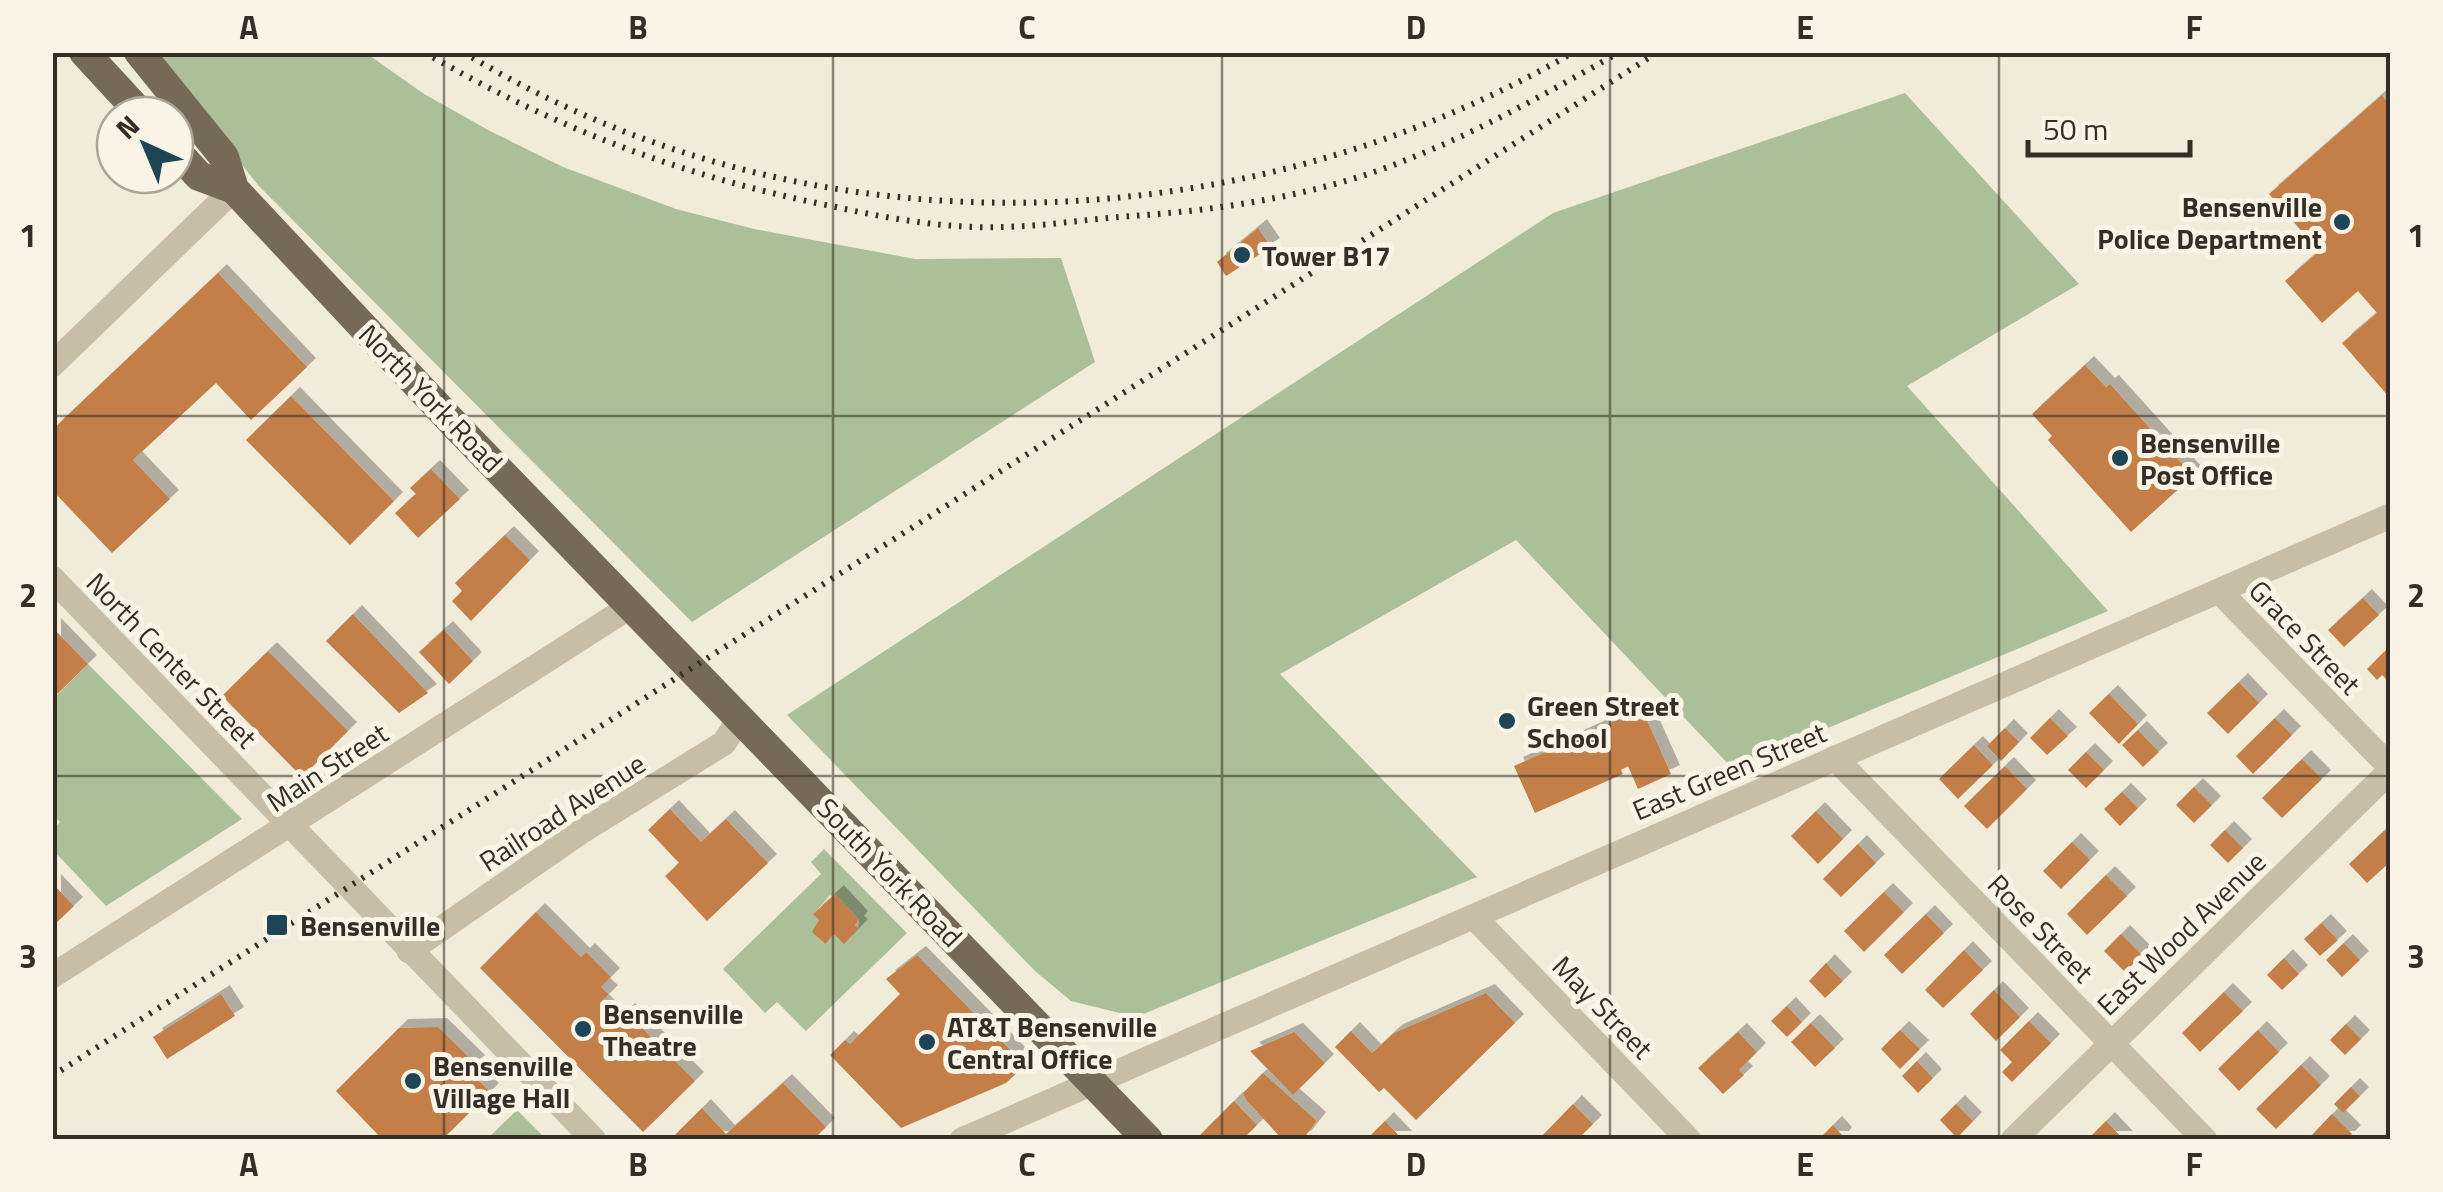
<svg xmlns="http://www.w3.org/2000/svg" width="2443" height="1192" viewBox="0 0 2443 1192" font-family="'Titillium Web',sans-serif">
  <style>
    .green { fill: #abbf9a; fill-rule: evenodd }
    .building { fill: #c37f46; filter: url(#shadow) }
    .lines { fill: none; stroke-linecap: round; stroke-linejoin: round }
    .minor { stroke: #c8bda6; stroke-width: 25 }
    .major { stroke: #766958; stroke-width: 30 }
    .rail { stroke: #352e27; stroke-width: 6; stroke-dasharray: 2.5 8; stroke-linecap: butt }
    .grid { fill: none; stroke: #352e27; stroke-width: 2.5; stroke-opacity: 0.55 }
    .poi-dot { fill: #1e4555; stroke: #f9f4e6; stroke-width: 4 }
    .labels { text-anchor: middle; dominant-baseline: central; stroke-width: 10; stroke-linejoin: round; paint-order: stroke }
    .poi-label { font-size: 28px; font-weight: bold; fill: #352e27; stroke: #f9f4e6; text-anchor: start }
    .street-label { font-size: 28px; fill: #352e27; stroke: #f9f4e6 }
    .neatline { fill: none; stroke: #352e27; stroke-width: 4 }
    .grid-label { font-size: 32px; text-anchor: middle; font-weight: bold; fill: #352e27 }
  </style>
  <defs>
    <filter id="shadow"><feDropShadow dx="9" dy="-9" stdDeviation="0" flood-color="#0004"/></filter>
  </defs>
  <rect width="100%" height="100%" fill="#f1ebda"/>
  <g class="green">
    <polygon points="155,53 366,53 424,94 490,131 563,167 676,209 754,229 915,259 1061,258 1095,362 692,622 258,185"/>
    <polygon points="1905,93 2079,284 1907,386 2108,611 1732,768 1516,540 1280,674 1477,877 1136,1017 1071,1001 1035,971 787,715 1553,213"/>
    <polygon points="88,664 242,819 106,906 53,850 53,830 60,822 53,815 53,699"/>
    <path d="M824,849L907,933L806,1031L777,1002L765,1013L723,969L821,874L811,862ZM830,895L859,920L858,928L834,934L824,944L813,932L819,920L814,914Z"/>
    <polygon points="517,1110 546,1139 487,1139"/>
  </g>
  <g class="building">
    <polygon points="2382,95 2390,106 2390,398 2342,343 2377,313 2358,291 2322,323 2285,281 2319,251 2269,194"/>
    <polygon points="1258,228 1271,247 1226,276 1217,262"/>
    <polygon points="218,273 307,367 251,420 216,383 133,460 170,499 112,553 52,490 52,430"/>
    <polygon points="2085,365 2106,387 2110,384 2193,476 2131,532 2048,440 2052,436 2032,414"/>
    <polygon points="291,396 394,501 350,545 246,440"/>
    <polygon points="431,469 460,499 418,538 395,513 416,494 410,488"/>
    <polygon points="505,535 530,560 471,621 452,601 462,591 455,583"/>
    <polygon points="2363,598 2379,615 2344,647 2328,630"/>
    <polygon points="353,614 428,693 399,713 326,641"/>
    <polygon points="52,627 88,664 52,699"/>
    <polygon points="444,630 473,661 449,684 419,652"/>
    <polygon points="2390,646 2390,683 2382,675 2377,680 2367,669"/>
    <polygon points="268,651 348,731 302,777 222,696"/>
    <polygon points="2239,682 2259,703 2228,734 2207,713"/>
    <polygon points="2109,694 2138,724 2119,744 2089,713"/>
    <polygon points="1642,709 1671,774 1638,789 1628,766 1621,770 1623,774 1535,813 1514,766"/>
    <polygon points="2050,718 2068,736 2047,755 2030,738"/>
    <polygon points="2275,718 2292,735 2253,774 2236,756"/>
    <polygon points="2005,728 2019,742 2001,761 1987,746"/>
    <polygon points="2138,730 2159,752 2143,767 2122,745"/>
    <polygon points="1974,745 1993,765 1958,799 1939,779"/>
    <polygon points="2086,752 2104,770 2086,788 2068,770"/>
    <polygon points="2302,759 2322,779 2282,818 2262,798"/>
    <polygon points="2005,766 2027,789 1987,829 1964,806"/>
    <polygon points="2194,787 2212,805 2194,823 2176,805"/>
    <polygon points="2122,792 2138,808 2120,826 2104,809"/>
    <polygon points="670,809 701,842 726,819 768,863 707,921 665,876 679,863 648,830"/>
    <polygon points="1816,811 1843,839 1818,864 1791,836"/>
    <polygon points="2225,830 2243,848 2228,863 2210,845"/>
    <polygon points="2385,830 2390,837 2390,862 2367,883 2349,864"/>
    <polygon points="2072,842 2090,860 2061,889 2043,871"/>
    <polygon points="1858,844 1876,863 1841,897 1823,879"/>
    <polygon points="2106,875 2127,896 2087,935 2067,914"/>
    <polygon points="52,883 74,906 52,927"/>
    <polygon points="1884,892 1904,912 1864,952 1844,931"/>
    <polygon points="835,894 859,920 855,925 859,928 844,944 834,934 825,944 812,932 819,920 813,914"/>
    <polygon points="536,912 581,957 586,952 611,977 601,987 609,994 600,1003 617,1021 626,1012 695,1081 643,1132 480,968"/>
    <polygon points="1926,914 1944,933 1902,974 1884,955"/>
    <polygon points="2322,923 2338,940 2320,956 2304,939"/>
    <polygon points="2121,934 2142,955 2125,972 2104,951"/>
    <polygon points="2344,943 2360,960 2342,977 2326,960"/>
    <polygon points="1964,950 1983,970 1943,1008 1925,990"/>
    <polygon points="917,955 1025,1065 1006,1083 901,1128 830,1055 845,1040 850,1044 900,994 886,979"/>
    <polygon points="2284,958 2299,974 2282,990 2267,975"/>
    <polygon points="1826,963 1843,981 1825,998 1809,981"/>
    <polygon points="1994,990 2020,1017 1996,1041 1970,1014"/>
    <polygon points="2224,992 2243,1011 2200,1052 2182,1033"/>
    <polygon points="1486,993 1515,1023 1416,1120 1384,1088 1379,1092 1335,1047 1351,1031 1372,1053 1394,1033"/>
    <polygon points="221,994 235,1016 167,1059 153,1037"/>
    <polygon points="1787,1006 1802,1022 1787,1037 1771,1021"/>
    <polygon points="2029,1021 2051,1043 2012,1082 2002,1072 2012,1062 2000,1050"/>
    <polygon points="1811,1023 1835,1048 1815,1067 1791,1042"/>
    <polygon points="2346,1024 2361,1039 2345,1055 2330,1040"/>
    <polygon points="438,1027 476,1064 469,1071 490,1092 442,1140 383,1140 336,1091 399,1028"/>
    <polygon points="1900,1030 1920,1049 1900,1069 1881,1049"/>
    <polygon points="2258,1030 2279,1052 2239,1091 2218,1069"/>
    <polygon points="1294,1032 1325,1063 1293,1095 1250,1051"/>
    <polygon points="1738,1032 1757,1052 1739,1070 1744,1075 1723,1094 1698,1068"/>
    <polygon points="1917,1061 1933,1078 1918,1093 1902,1076"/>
    <polygon points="2301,1065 2321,1085 2276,1129 2256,1109"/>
    <polygon points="1263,1073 1317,1121 1302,1140 1283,1140 1246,1100 1243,1093"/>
    <polygon points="783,1083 826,1127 813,1140 670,1140 702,1108 726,1134"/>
    <polygon points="2351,1087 2360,1096 2343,1113 2334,1104"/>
    <polygon points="1234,1101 1257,1125 1242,1140 1203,1140 1199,1136"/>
    <polygon points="1573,1104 1593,1124 1577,1140 1538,1140"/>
    <polygon points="1956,1104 1973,1121 1957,1138 1940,1120"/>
    <polygon points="2332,1114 2352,1134 2346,1140 2307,1140"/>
    <polygon points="1385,1121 1403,1140 1366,1140"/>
    <polygon points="2106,1121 2124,1140 2087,1140"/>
    <polygon points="1833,1125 1843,1136 1840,1140 1818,1140"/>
  </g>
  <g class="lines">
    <g class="minor">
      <polyline points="52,365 234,189"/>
      <polyline points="52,578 594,1140"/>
      <polyline points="2219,591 2390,767"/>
      <polyline points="1835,758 2205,1140"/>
      <polyline points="1474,917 1689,1140"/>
      <polyline points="409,951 582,831 724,743 740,718"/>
      <polyline points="52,976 631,606"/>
      <polyline points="962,1140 2390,516"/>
      <polyline points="2013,1140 2390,771"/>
    </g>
    <g class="major">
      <polyline points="84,52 142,115"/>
      <polyline points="139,52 224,157 234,189 456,426 1148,1140"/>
      <polyline points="175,150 199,176 234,189"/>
    </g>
    <g class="rail">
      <path d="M424,52C553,128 685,177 831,206C886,218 946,229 1003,227C1046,226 1089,219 1131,216C1224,210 1325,194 1411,158C1484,129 1552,90 1620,52"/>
      <path d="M463,52C801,258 1235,248 1574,52"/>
      <polyline points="52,1076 1658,52"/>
    </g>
  </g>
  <path class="grid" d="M444,52V1140M833,52V1140M1222,52V1140M1610,52V1140M1999,52V1140M52,416H2390M52,776H2390"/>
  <g class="poi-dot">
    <circle cx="2342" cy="222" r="10"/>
    <circle cx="1242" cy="255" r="10"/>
    <circle cx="2120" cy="458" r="10"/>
    <circle cx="1507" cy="721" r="10"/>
    <rect x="265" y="913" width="24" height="24" rx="5"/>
    <circle cx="583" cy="1029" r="10"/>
    <circle cx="927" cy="1042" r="10"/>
    <circle cx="413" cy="1081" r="10"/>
  </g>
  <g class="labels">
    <g class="poi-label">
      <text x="2322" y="206" text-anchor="end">Bensenville<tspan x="2322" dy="32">Police Department</tspan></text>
      <text x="1262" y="255">Tower B17</text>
      <text x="2140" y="442">Bensenville<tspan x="2140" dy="32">Post Office</tspan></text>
      <text x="1527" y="705">Green Street<tspan x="1527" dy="32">School</tspan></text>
      <text x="300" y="925">Bensenville</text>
      <text x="603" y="1013">Bensenville<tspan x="603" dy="32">Theatre</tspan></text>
      <text x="947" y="1026">AT&amp;T Bensenville<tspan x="947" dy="32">Central Office</tspan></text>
      <text x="433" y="1065">Bensenville<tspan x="433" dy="32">Village Hall</tspan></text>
    </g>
    <g class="street-label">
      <text transform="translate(431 398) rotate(46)">North York Road</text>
      <text transform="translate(2305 637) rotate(46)">Grace Street</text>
      <text transform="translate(172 660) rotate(46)">North Center Street</text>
      <text transform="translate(327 767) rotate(-33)">Main Street</text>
      <text transform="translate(1729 771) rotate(-23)">East Green Street</text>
      <text transform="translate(562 812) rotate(-33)">Railroad Avenue</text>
      <text transform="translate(890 872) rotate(46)">South York Road</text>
      <text transform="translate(2041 928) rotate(46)">Rose Street</text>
      <text transform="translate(2181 933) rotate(-44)">East Wood Avenue</text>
      <text transform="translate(1603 1007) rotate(46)">May Street</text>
    </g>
  </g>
  <rect width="2443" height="1192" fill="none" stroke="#f9f4e6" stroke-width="110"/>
  <g transform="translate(145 145) rotate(316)"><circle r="48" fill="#f9f4e6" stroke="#aba59a" stroke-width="2.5"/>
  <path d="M0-8L18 38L0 25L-18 38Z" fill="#1e4555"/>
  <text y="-15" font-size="28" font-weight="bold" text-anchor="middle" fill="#352e27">N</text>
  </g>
  <path d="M2028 140v15h162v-15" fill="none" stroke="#352e27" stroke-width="5"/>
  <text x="2043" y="140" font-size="30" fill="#352e27" stroke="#f9f4e6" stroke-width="8" paint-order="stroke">50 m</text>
  <rect x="55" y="55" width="2333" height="1082" class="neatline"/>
  <g class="grid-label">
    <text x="249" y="39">A</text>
    <text x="638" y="39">B</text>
    <text x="1027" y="39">C</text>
    <text x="1416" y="39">D</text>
    <text x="1805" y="39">E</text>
    <text x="2194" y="39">F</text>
    <text x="28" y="247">1</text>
    <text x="2416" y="247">1</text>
    <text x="28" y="607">2</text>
    <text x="2416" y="607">2</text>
    <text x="28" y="968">3</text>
    <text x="2416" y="968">3</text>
    <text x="249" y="1176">A</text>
    <text x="638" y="1176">B</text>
    <text x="1027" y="1176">C</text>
    <text x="1416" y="1176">D</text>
    <text x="1805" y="1176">E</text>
    <text x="2194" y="1176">F</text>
  </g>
</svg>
